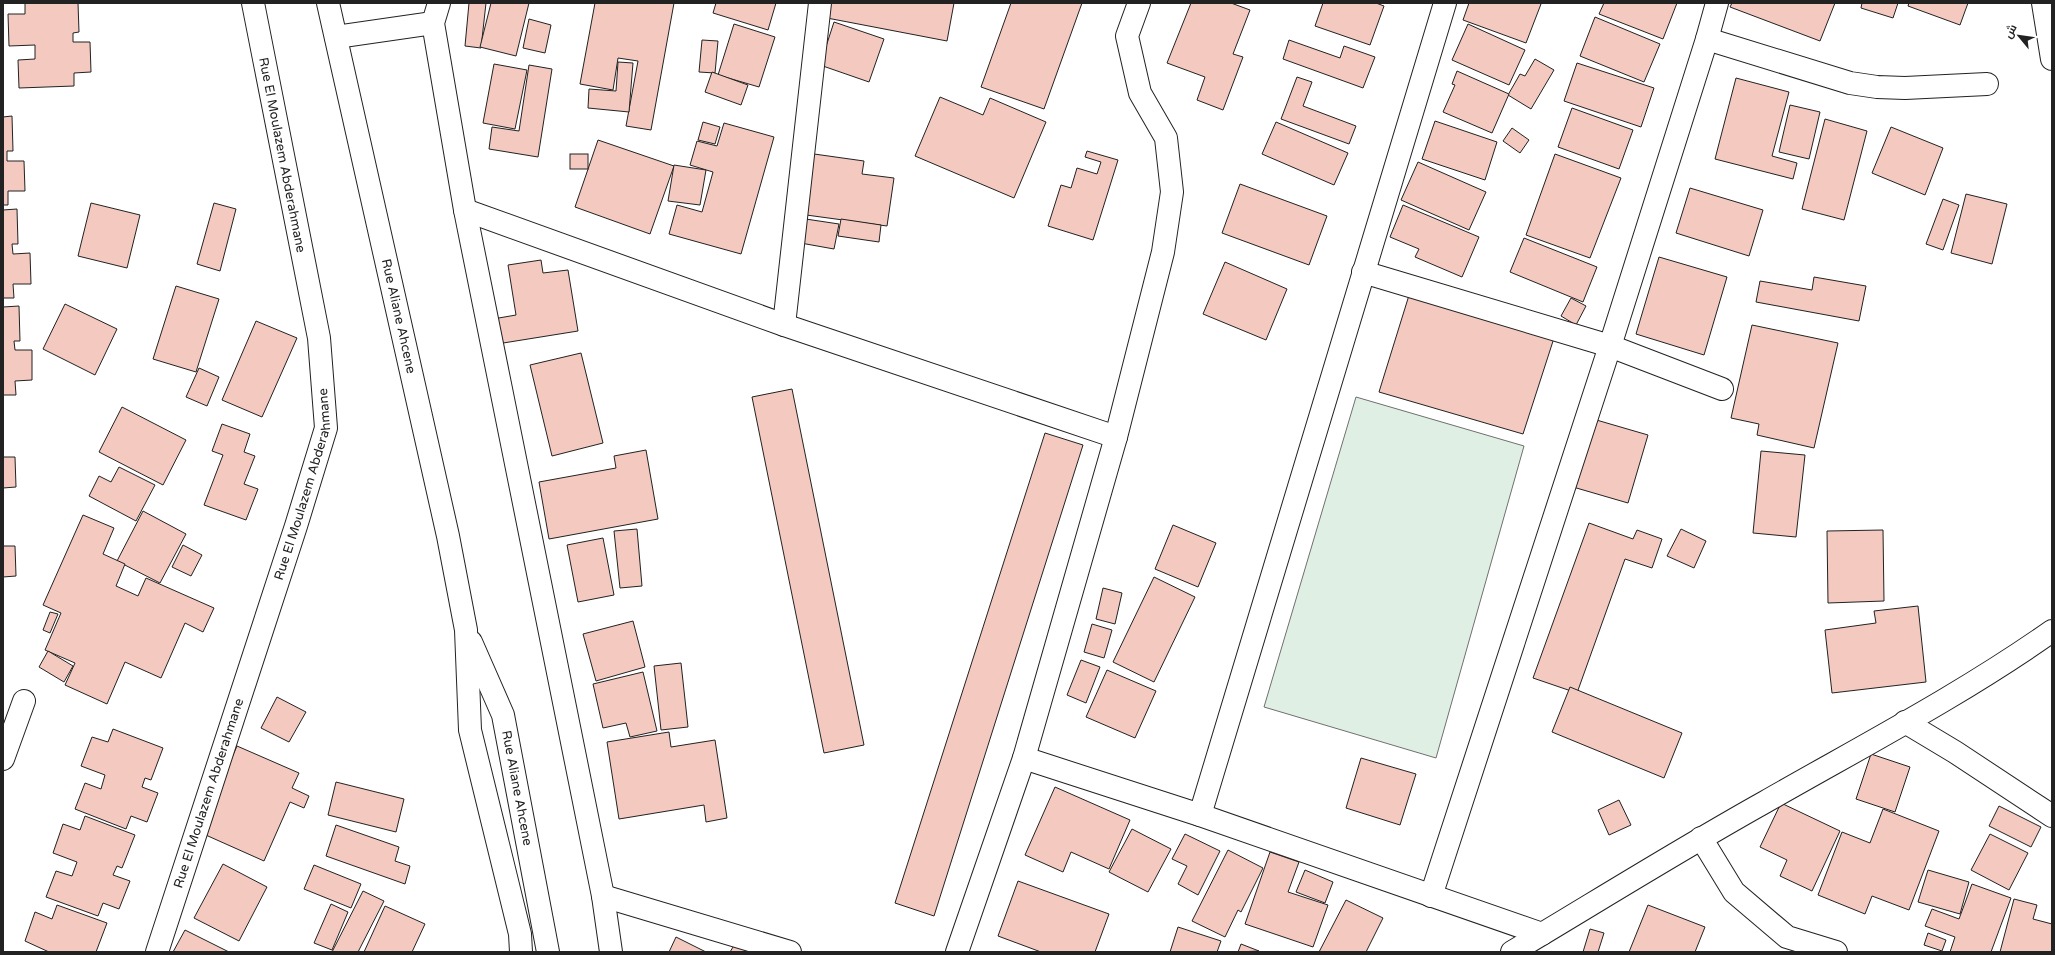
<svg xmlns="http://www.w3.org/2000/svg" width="2055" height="955" viewBox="0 0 2055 955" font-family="'Varela Round',Cairo,sans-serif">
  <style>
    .green { fill: #e0efe3; stroke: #6f6f6f }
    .building { fill: #f3c9c0; stroke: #222 }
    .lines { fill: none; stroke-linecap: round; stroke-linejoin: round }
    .minor-casing { stroke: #222; stroke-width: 24 }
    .major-casing { stroke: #222; stroke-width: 24 }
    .minor { stroke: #fff; stroke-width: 22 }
    .major { stroke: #fff; stroke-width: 22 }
    .labels { text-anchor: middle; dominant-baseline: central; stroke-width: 3; stroke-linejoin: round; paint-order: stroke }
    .street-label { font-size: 13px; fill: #222; stroke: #fff }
  </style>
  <rect width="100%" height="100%" fill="#fff"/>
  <polygon class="green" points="1356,397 1524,446 1436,758 1264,707"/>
  <g class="building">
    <polygon points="25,3 78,3 79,32 73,33 73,42 90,42 91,72 74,73 74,86 19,88 18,60 35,59 35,45 9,46 8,14 25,14"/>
    <polygon points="469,3 486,3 481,48 465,46"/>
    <polygon points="491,3 529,3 516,56 480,47"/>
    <polygon points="595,3 674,3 651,130 626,126 638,61 618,58 613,90 580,84"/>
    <polygon points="716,3 776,3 768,30 713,13"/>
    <polygon points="830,3 954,3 947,41 827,18"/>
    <polygon points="1011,3 1082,3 1044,109 981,87"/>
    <polygon points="1191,3 1231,3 1250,10 1233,54 1243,57 1223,110 1197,100 1205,77 1167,63"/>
    <polygon points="1323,3 1376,3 1384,6 1370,45 1315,26"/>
    <polygon points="1469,3 1538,3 1541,4 1526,43 1463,20"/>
    <polygon points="1604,3 1677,3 1663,39 1599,14"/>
    <polygon points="1732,3 1835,3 1820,41 1730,7"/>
    <polygon points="1862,3 1898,3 1893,18 1861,8"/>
    <polygon points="1909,3 1968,3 1960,25 1908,6"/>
    <polygon points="1595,17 1660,44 1644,82 1580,56"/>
    <polygon points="529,19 551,25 545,53 523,48"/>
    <polygon points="834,22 884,39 869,82 820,65"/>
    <polygon points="734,24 775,37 759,87 718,75"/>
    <polygon points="1468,24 1525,50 1509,85 1452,60"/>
    <polygon points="702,40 718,41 715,73 699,72"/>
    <polygon points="1289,40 1340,58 1344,46 1375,57 1363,88 1283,59"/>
    <polygon points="1535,59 1554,70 1531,109 1508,95 1520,74 1525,76"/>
    <polygon points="618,62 633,63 629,112 588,108 589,89 616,91"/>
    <polygon points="1577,63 1654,88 1641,127 1564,101"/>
    <polygon points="494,64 527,70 515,129 483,123"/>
    <polygon points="529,65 552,69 538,157 489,149 492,127 519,131"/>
    <polygon points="1457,71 1509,94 1492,133 1443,112 1455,85 1452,84"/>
    <polygon points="712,72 748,85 741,105 705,92"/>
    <polygon points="1297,77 1312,82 1303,106 1356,126 1349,144 1281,119"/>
    <polygon points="1736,78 1789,92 1772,156 1797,163 1793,179 1715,159"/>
    <polygon points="940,97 983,115 990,98 1046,122 1014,198 915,156"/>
    <polygon points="1790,105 1820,112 1809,159 1779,152"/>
    <polygon points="1572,108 1633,130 1619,169 1558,147"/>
    <polygon points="12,116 13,151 7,151 7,161 24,161 25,191 8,191 8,205 3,205 3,117"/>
    <polygon points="1825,119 1867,131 1844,220 1802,209"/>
    <polygon points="1435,121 1497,142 1485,180 1422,159"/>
    <polygon points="703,122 720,127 715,144 698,140"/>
    <polygon points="1276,122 1348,153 1334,185 1262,154"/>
    <polygon points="724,123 774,137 741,254 669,234 677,205 702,212 713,172 690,165 697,141 717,146"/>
    <polygon points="1891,127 1943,148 1925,195 1872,173"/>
    <polygon points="1512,128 1529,140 1520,153 1503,141"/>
    <polygon points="598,140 674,166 650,234 575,207"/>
    <polygon points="1087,151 1118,160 1093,240 1048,226 1061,185 1071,188 1077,168 1097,174 1101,162 1085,157"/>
    <polygon points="807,153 864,161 862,174 894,178 887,226 799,214"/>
    <rect x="570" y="154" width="18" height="15"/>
    <polygon points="1555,154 1621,178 1590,258 1526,235"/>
    <polygon points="1418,162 1486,192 1469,230 1401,200"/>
    <polygon points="674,165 706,170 700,205 668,201"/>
    <polygon points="1240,184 1327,216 1309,265 1222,233"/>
    <polygon points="1690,188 1763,210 1749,256 1676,233"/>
    <polygon points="1966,194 2007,204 1992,264 1951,253"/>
    <polygon points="1943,199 1959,205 1943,250 1926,244"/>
    <polygon points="91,203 140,215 127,268 78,256"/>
    <polygon points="214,203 236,209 220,271 197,264"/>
    <polygon points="1403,205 1479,237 1462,277 1415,257 1419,249 1390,237"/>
    <polygon points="17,209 18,244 12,244 13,254 30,253 31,284 13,284 14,298 3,298 3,210"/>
    <polygon points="799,218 839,224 834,249 795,242"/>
    <polygon points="841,219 881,225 879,242 838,236"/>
    <polygon points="1524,238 1597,267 1583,302 1510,272"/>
    <polygon points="1659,257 1727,277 1704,355 1636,334"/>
    <polygon points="541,260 543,273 568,270 578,331 497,344 493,319 516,315 508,265"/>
    <polygon points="1225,262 1287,289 1266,340 1203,314"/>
    <polygon points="1814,277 1866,286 1859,321 1756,302 1760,281 1812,290"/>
    <polygon points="176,286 219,299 196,372 153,359"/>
    <polygon points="1410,292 1554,338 1523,434 1379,392"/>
    <polygon points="1571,298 1586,306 1576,325 1561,316"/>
    <polygon points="65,304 117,329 95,375 43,349"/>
    <polygon points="19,306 20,341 14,341 15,350 32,350 32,380 15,381 16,395 3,395 3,307"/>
    <polygon points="256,321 297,338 262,417 222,400"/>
    <polygon points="1752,325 1838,343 1814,448 1757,435 1759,424 1731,418"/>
    <polygon points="581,353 603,443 552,456 530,365"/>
    <polygon points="199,368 219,377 207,406 186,397"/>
    <polygon points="792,389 864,745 824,753 752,397"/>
    <polygon points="122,407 186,440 163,485 99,452"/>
    <polygon points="1593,419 1648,435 1628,503 1573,487"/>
    <polygon points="222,424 250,434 244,452 255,456 244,484 258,489 246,520 204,505 223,455 212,451"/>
    <polygon points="1045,433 1083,445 934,916 895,903"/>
    <polygon points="646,450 658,519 549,539 539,482 616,468 614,456"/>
    <polygon points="1761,451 1805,455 1796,537 1753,533"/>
    <polygon points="3,457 15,457 16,487 3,488"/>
    <polygon points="119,467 155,485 136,521 89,496 99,476 111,482"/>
    <polygon points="143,511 186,534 160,583 117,561"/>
    <polygon points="83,515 114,528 103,554 125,564 116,586 138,596 146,578 214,608 203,632 185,623 161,678 125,662 107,704 65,685 75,663 45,650 61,613 43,605"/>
    <polygon points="1589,523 1633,539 1637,530 1662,539 1652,568 1625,559 1577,693 1533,678"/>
    <polygon points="1173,525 1216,543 1198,587 1155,569"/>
    <polygon points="637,529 642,586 620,588 614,531"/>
    <polygon points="1681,529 1706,541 1694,568 1667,556"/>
    <polygon points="1883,530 1884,601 1828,603 1827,531"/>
    <polygon points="603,538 614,595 578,602 567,545"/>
    <polygon points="183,545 202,555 191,576 172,567"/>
    <polygon points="3,546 15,546 16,576 3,577"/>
    <polygon points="1154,577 1195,597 1154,682 1113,662"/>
    <polygon points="1103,588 1122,593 1115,624 1096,619"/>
    <polygon points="1918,606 1926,682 1832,693 1825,630 1876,623 1874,611"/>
    <polygon points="50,612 58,614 50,633 43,630"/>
    <polygon points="633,621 645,667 596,681 583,634"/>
    <polygon points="1092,624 1112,630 1104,658 1084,652"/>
    <polygon points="48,651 73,666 64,682 39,667"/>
    <polygon points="1081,660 1100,667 1086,703 1067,695"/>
    <polygon points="681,663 688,727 661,730 654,666"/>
    <polygon points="1107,670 1156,691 1135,738 1086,717"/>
    <polygon points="643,672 657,731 630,737 626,723 603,728 593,684"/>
    <polygon points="1570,687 1682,733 1664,778 1552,732"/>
    <polygon points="277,697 306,712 289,742 261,728"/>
    <polygon points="113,729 163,748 151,780 145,778 142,787 158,793 147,822 131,816 126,829 75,809 85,783 101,789 105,775 81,766 92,737 108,742"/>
    <polygon points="669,732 671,747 715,740 727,818 706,822 704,805 619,819 607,742"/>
    <polygon points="237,746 299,773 292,788 309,796 304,808 290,802 264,861 199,832"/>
    <polygon points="1871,754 1910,767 1895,812 1856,799"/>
    <polygon points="1361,758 1416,774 1400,825 1346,808"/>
    <polygon points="336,782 404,799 396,832 328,815"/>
    <polygon points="1055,787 1130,820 1109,869 1071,852 1063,872 1025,855"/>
    <polygon points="1619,800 1631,825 1609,835 1598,810"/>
    <polygon points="1781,803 1840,831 1812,891 1780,876 1787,860 1760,847"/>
    <polygon points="1999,806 2041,827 2031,847 1989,826"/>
    <polygon points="1883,809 1939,831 1909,910 1872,896 1865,914 1818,895 1842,832 1870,843"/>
    <polygon points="85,816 135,835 122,868 117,866 113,875 130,881 119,909 103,903 98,916 46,897 56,871 72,876 77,862 53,853 63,824 80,830"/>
    <polygon points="336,825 399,847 395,861 410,866 405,884 326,856"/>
    <polygon points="1132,829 1171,849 1148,892 1109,872"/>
    <polygon points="1185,834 1220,851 1198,895 1178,884 1187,866 1172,859"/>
    <polygon points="1990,834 2028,853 2009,890 1971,870"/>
    <polygon points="1228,850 1263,868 1241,912 1238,910 1225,937 1192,921"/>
    <polygon points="1270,852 1299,862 1288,892 1328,905 1313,947 1245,924"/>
    <polygon points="223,864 267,887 239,941 194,918"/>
    <polygon points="314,865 361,884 351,908 304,889"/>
    <polygon points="1305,870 1333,882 1325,903 1296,892"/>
    <polygon points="1928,870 1969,882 1960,914 1918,902"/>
    <polygon points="1018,881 1109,914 1095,952 1041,952 998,936"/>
    <polygon points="1972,884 2011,898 1991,952 1950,952 1955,937 1925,926 1932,909 1959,919"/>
    <polygon points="363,891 384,901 358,952 332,952"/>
    <polygon points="2014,899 2037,905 2033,919 2052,924 2052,952 2000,952"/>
    <polygon points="1346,900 1383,918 1366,952 1319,952"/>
    <polygon points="331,904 348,912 332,950 314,943"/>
    <polygon points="57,905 107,923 96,952 49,952 25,941 35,912 52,919"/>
    <polygon points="1648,905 1705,927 1695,952 1629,952"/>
    <polygon points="385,906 425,924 412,952 364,952"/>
    <polygon points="1178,927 1221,941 1217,952 1170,952"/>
    <polygon points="1590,929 1604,933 1598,952 1583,952"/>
    <polygon points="185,930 229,952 173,952"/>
    <polygon points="1928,933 1946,940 1942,951 1924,945"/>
    <polygon points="676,937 706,952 669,952"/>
    <polygon points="736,942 752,952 730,952"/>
    <polygon points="1241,944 1259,951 1238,952"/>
  </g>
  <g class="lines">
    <defs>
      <g id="minor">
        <polyline points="439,3 433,23 465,210 603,896 611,952"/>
        <polyline points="336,37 433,23"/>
        <polyline points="1707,39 1850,83 1877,87 1905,88 1987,84"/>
        <polyline points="465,210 784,325 1116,437"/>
        <polyline points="1363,272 1610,346 1722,389"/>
        <polyline points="784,325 820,3"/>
        <polyline points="1905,722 1955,752 2052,816"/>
        <polyline points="1024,758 1200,815 1542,934"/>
        <polyline points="3,759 24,701"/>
        <polyline points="1200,815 1445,3"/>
        <polyline points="1701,838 1734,892 1787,937 1836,952"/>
        <polyline points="603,896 790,952"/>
        <polyline points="1431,896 1610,346 1707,39 1717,3"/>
        <path id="s1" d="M157,952L296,526L326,428L319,338L253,3"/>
        <polyline points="957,952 1024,758 1116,437 1163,252 1172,192 1166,138 1140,93 1127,36 1139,3"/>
        <path d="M1512,952C1596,902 1679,850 1765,802C1861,747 1961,695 2052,631"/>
      </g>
      <g id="major">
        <path id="s2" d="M328,3L448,536L466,630L470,730L520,934L521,952"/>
        <polyline points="2043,3 2052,59"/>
        <path id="s3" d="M471,642L503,715L548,952"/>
      </g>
    </defs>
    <use href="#minor" class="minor-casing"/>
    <use href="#major" class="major-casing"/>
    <use href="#minor" class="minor"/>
    <use href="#major" class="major"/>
  </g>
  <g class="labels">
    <g class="street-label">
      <text transform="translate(282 155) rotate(79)">Rue El Moulazem Abderahmane</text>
      <text stroke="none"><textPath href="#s2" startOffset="321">Rue Aliane Ahcene</textPath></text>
      <text stroke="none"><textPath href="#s1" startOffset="491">Rue El Moulazem Abderahmane</textPath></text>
      <text stroke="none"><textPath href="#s3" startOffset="154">Rue Aliane Ahcene</textPath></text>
      <text stroke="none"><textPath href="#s1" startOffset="167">Rue El Moulazem Abderahmane</textPath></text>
    </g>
  </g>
  <rect width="2055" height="955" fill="none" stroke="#222222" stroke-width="8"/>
  <g transform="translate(2019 36) rotate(299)" stroke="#ffffff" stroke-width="3" paint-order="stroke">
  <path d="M0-3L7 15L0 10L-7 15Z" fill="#222222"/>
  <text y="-6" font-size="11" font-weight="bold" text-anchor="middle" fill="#222222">ش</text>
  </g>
</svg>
